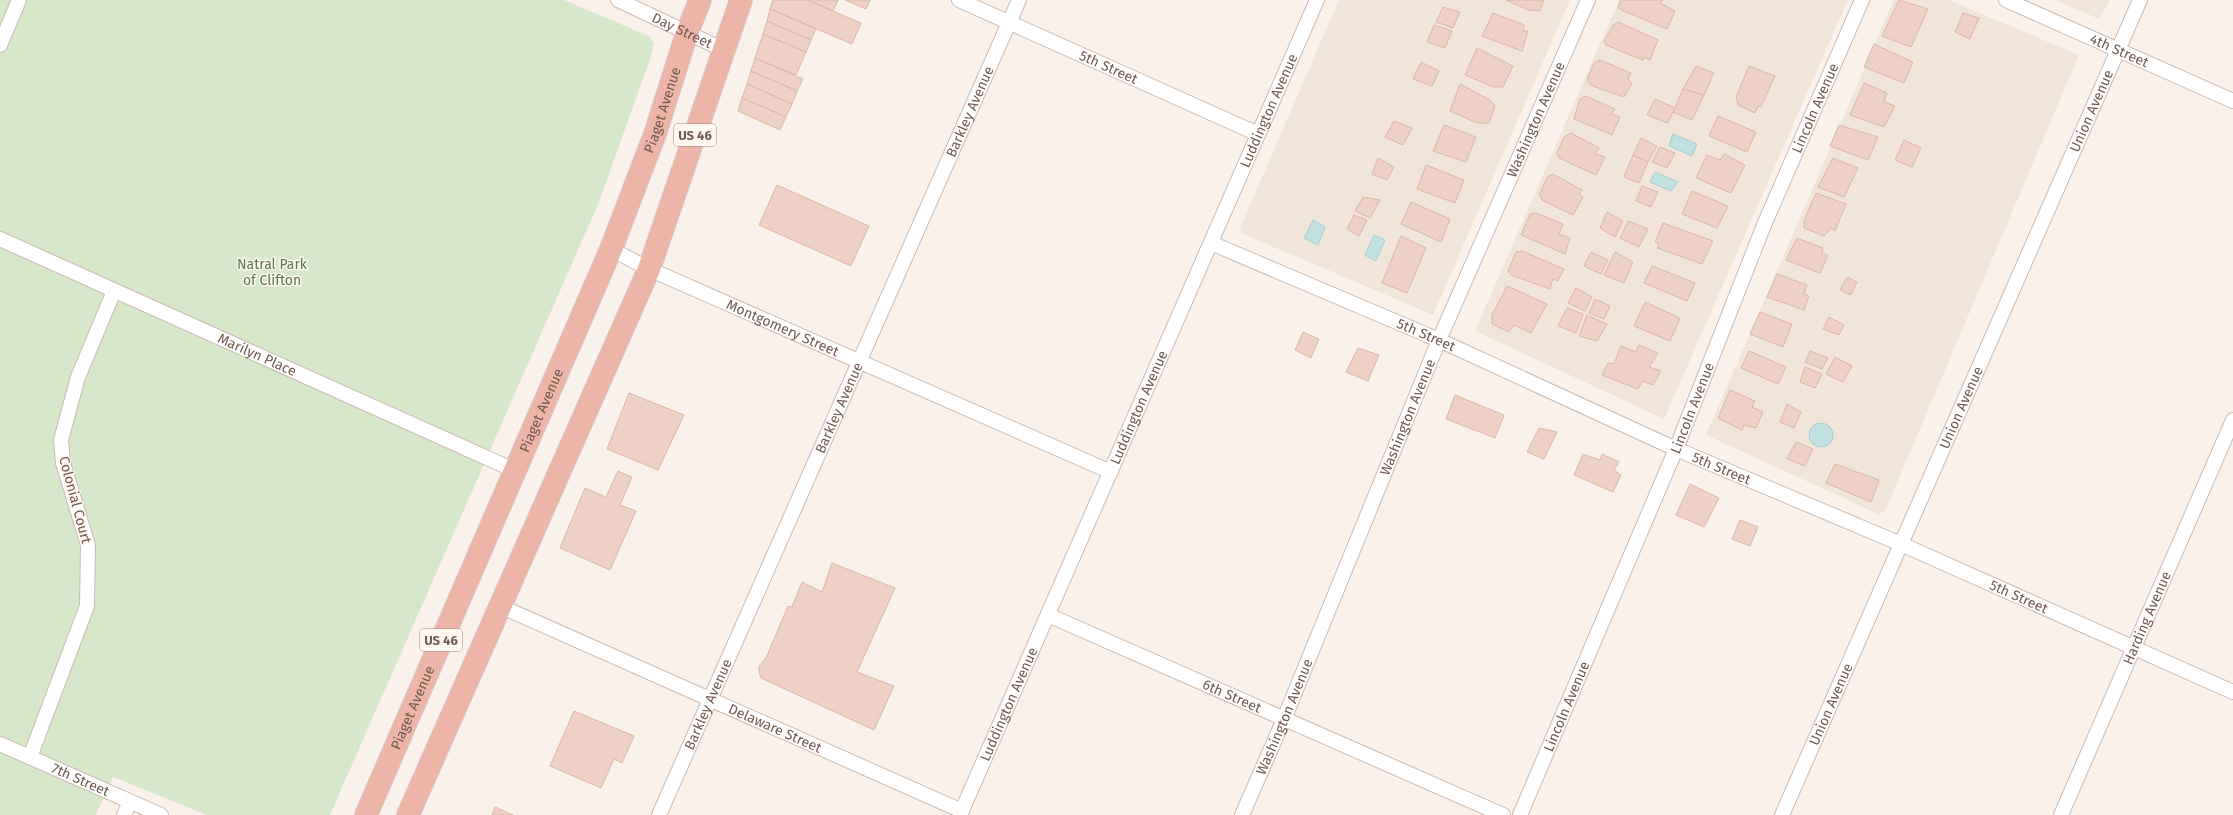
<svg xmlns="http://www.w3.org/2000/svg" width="2233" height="815" viewBox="0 0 2233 815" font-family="'Fira Sans',sans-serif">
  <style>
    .residential { fill: #f1e4d9 }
    .green { fill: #d7e7c9 }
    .water { fill: #c0e0e2; stroke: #a7cfd3 }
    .building { fill: #edd1c4; stroke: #deb7a6 }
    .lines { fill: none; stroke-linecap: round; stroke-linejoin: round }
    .street-casing { stroke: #cbbab0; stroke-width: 16 }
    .highway-casing { stroke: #d5cdca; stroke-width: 24 }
    .street { stroke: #fff; stroke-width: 14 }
    .highway { stroke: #edb4a8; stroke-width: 22 }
    .labels { text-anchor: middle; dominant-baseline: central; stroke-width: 3; stroke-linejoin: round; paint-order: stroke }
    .shield { fill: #fdf7f0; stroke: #9c8880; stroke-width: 1 }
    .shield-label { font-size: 13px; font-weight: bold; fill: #725950 }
    .street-label { font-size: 14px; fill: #725950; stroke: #fdf7f0 }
    .park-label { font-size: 14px; fill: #5a7749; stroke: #fdf7f0 }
  </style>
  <rect width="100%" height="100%" fill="#faf2ea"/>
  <g class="residential">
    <polygon points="1339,0 1570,0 1433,315 1241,233 1240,228"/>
    <polygon points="1619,0 1848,0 1664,419 1475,331"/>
    <polygon points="1894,0 1949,0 2079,55 1885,511 1878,514 1706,435"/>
    <polygon points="2055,0 2110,0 2099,19"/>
  </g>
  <polygon class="green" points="0,0 564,0 649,36 654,43 650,59 599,202 330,815 207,815 113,777 96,815 0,815"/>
  <g class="water">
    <polygon points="1673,134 1697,144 1692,156 1669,146"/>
    <polygon points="1655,172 1678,182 1671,191 1650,182"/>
    <polygon points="1313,220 1325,227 1318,245 1304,238"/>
    <polygon points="1374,235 1385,240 1376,261 1365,255"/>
    <circle cx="1821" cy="435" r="12"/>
  </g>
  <g class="building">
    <polygon points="773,0 807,0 861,23 852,44 770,9"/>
    <polygon points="807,0 838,0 833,11"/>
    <polygon points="845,0 870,0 866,9"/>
    <polygon points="1506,0 1544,0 1540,11 1528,10"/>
    <polygon points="1621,0 1663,0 1660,3 1675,11 1667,29 1621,10 1618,7"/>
    <polygon points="1899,0 1928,9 1911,47 1882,36"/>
    <polygon points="1443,7 1460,12 1453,28 1436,22"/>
    <polygon points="770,9 816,29 811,40 767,21"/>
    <polygon points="1493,13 1524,25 1523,31 1528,31 1522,51 1482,36"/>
    <polygon points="1963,13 1979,18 1970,39 1955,32"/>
    <polygon points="767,21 811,40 806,52 763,34"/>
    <polygon points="1618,22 1658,40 1650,60 1644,57 1643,60 1606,45 1604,41 1613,25"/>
    <polygon points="1434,25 1452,31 1445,48 1427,42"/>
    <polygon points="763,34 806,52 796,75 755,58"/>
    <polygon points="1874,44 1913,62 1904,83 1864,67"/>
    <polygon points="1477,48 1513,66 1503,87 1494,87 1465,75"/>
    <polygon points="755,58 803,79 797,91 751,71"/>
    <polygon points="1600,60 1631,73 1628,79 1632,83 1624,97 1590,85 1587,80 1594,63"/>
    <polygon points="1421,62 1439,71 1432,86 1413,79"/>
    <polygon points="1696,66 1714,73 1704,95 1683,89"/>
    <polygon points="1749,66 1775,76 1761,107 1758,106 1755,113 1738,105 1736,97"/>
    <polygon points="751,71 797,91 792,104 747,84"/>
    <polygon points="1864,83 1887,93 1884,102 1895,106 1884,127 1850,115"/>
    <polygon points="747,84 792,104 786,117 742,98"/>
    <polygon points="1460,84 1490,100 1495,106 1489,123 1477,123 1450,111"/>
    <polygon points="1683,89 1704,95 1692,120 1673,112"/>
    <polygon points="1586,96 1615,109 1611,114 1620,117 1612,135 1574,119 1580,99"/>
    <polygon points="742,98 786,117 780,130 738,111"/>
    <polygon points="1655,99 1675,108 1668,123 1647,115"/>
    <polygon points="1718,116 1756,132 1747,152 1709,136"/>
    <polygon points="1394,121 1412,128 1403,145 1385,137"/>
    <polygon points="1444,125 1476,137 1466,162 1433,151"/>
    <polygon points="1839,125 1878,137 1868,160 1830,146"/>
    <polygon points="1571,133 1599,148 1595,154 1605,157 1596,175 1559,158 1557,153 1564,137"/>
    <polygon points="1641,138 1657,146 1648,162 1633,155"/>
    <polygon points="1904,140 1921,148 1912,167 1895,160"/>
    <polygon points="1660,147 1675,153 1667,168 1652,162"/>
    <polygon points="1724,154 1745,165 1731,193 1696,178 1707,155 1720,160"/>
    <polygon points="1633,155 1648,162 1639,183 1624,177"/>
    <polygon points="1378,158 1394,167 1387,180 1372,174"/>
    <polygon points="1833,158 1858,168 1844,197 1818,187"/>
    <polygon points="1426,165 1464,180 1455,203 1417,189"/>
    <polygon points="1553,174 1582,190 1579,194 1583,197 1573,215 1542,200 1539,195 1548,176"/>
    <polygon points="777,185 869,226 851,266 759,225"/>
    <polygon points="1642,186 1658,192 1651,207 1636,201"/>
    <polygon points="1692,191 1728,206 1717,228 1682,214"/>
    <polygon points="1816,193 1846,204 1835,231 1831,228 1824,236 1804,228 1804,220"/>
    <polygon points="1363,197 1380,200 1370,218 1355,211"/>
    <polygon points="1411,202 1450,219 1441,242 1401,224"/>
    <polygon points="1607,212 1623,221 1615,237 1600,228"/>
    <polygon points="1536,213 1563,224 1559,234 1570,238 1565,254 1521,235 1530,214"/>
    <polygon points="1354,215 1367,220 1359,236 1347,229"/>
    <polygon points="1628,221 1648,229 1639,247 1620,238"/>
    <polygon points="1663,223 1713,241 1702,264 1657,248 1659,244 1655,242"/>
    <polygon points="1401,236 1426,248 1407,293 1382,283"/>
    <polygon points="1797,238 1823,248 1822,253 1828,255 1820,273 1786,260"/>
    <polygon points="1522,251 1564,269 1558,281 1553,279 1550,289 1511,275 1508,271 1516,252"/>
    <polygon points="1591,252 1608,260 1601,274 1584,266"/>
    <polygon points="1615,252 1633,262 1624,283 1604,275"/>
    <polygon points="1652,266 1695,283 1687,301 1644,283"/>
    <polygon points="1777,274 1807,285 1804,294 1809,296 1804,310 1767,297"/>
    <polygon points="1847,277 1857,282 1851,295 1840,290"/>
    <polygon points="1507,286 1547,304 1531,333 1514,325 1509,332 1492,324 1492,315"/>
    <polygon points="1576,288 1592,297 1585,311 1568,303"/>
    <polygon points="1595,299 1610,306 1604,319 1589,313"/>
    <polygon points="1645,302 1680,318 1670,341 1634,326"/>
    <polygon points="1567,308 1583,314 1576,333 1558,326"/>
    <polygon points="1760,312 1792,324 1783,347 1750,334"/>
    <polygon points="1587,315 1607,324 1597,341 1579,336"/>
    <polygon points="1829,317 1844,325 1839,335 1823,329"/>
    <polygon points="1303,332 1319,339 1311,358 1295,350"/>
    <polygon points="1639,345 1658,353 1649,367 1661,371 1653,385 1643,381 1638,389 1602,375 1608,363 1614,364 1621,346 1636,352"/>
    <polygon points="1358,348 1379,355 1368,381 1346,372"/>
    <polygon points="1749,351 1786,367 1778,384 1741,368"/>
    <polygon points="1810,351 1828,358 1822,369 1805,362"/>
    <polygon points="1835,357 1852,366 1843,382 1826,374"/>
    <polygon points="1805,367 1822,374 1815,388 1800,382"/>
    <polygon points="1730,390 1755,401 1752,407 1763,412 1756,428 1744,425 1742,430 1718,418"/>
    <polygon points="629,393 684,415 658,470 607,449"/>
    <polygon points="1455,395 1504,415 1495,438 1446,419"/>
    <polygon points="1787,404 1801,412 1794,428 1780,422"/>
    <polygon points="1539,428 1557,432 1544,459 1527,452"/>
    <polygon points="1796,442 1813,449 1805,466 1787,459"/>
    <polygon points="1583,454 1600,460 1602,454 1619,462 1614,470 1621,475 1613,492 1574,475"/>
    <polygon points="1835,464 1879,480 1871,502 1826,483"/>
    <polygon points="618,471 632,477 620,505 636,511 610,570 560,548 585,488 606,497"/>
    <polygon points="1690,484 1719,498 1704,527 1676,515"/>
    <polygon points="1740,520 1758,527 1750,546 1732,539"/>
    <polygon points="832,563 895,588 857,672 894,686 874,730 761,678 759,672 759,666 766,658 788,606 792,607 802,582 822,592"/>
    <polygon points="574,711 634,736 622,763 614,759 601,788 550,766"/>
    <polygon points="495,807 513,815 492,815"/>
  </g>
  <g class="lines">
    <defs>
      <g id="street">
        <path id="s1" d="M618,0L724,50"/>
        <path id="s2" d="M959,0L1258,134"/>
        <path id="s3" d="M2006,0L2233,101"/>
        <polyline points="0,45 19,0"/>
        <path id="s4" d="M0,239L514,470"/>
        <path id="s5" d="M1211,243L1439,340L1676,449L1901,544L2233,692"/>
        <path id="s6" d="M611,249L649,269L1111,472"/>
        <path id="s7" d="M500,606L962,811"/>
        <path id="s8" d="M1048,615L1503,815"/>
        <path id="s9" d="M0,744L161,815"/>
        <polyline points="30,757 87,606 88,545 63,463 61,440 78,377 114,291"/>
        <polyline points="124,815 130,802"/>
        <path id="s10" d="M659,815L1019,0"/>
        <path id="s11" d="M960,815L1317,0"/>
        <path id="s12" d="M1242,815L1284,719L1439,340L1588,0"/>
        <path id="s13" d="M1520,815L1676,449L1764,225L1862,0"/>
        <path id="s14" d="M1782,815L2140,0"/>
        <path id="s15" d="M2061,815L2233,420"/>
      </g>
      <g id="highway">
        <path id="s16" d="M366,815L611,249L655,134L687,33L700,0"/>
        <polyline points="408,815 649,269 741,0"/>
      </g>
    </defs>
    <use href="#street" class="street-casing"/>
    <use href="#highway" class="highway-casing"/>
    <use href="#street" class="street"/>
    <use href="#highway" class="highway"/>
  </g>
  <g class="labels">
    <g class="shield">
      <rect x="674" y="124" width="42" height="22" rx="3"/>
      <rect x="420" y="629" width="42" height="22" rx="3"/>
    </g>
    <g class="shield-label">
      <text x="695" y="135">US 46</text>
      <text x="441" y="640">US 46</text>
    </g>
    <g class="street-label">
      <text stroke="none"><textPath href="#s1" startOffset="71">Day Street</textPath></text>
      <text stroke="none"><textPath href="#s3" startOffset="124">4th Street</textPath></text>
      <text stroke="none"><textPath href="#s2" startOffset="164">5th Street</textPath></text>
      <text stroke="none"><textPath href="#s13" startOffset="766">Lincoln Avenue</textPath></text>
      <text stroke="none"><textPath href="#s16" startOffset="765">Piaget Avenue</textPath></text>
      <text stroke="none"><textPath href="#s10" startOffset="769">Barkley Avenue</textPath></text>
      <text stroke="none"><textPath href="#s11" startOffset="769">Luddington Avenue</textPath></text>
      <text stroke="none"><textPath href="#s14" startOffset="769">Union Avenue</textPath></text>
      <text stroke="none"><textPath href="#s12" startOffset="755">Washington Avenue</textPath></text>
      <text stroke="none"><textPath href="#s6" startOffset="189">Montgomery Street</textPath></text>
      <text stroke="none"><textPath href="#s5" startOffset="234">5th Street</textPath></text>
      <text stroke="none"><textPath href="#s4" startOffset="282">Marilyn Place</textPath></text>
      <text stroke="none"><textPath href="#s10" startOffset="445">Barkley Avenue</textPath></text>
      <text stroke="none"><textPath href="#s11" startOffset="445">Luddington Avenue</textPath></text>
      <text stroke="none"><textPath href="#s13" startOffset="442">Lincoln Avenue</textPath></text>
      <text stroke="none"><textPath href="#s14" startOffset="445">Union Avenue</textPath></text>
      <text stroke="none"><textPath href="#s16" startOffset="441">Piaget Avenue</textPath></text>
      <text stroke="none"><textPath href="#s12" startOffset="431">Washington Avenue</textPath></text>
      <text stroke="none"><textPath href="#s5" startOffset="558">5th Street</textPath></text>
      <text transform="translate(75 500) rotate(75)">Colonial Court</text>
      <text stroke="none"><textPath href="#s5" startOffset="882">5th Street</textPath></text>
      <text stroke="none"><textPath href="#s15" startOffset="215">Harding Avenue</textPath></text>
      <text stroke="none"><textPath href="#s8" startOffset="201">6th Street</textPath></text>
      <text stroke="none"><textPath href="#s10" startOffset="121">Barkley Avenue</textPath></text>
      <text stroke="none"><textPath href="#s11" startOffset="121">Luddington Avenue</textPath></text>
      <text stroke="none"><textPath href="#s14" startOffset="121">Union Avenue</textPath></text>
      <text stroke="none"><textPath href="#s13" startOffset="118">Lincoln Avenue</textPath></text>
      <text stroke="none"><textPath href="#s16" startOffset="117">Piaget Avenue</textPath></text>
      <text stroke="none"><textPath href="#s12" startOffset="107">Washington Avenue</textPath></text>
      <text stroke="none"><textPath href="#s7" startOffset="301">Delaware Street</textPath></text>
      <text stroke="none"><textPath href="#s9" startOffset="88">7th Street</textPath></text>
    </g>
    <g class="park-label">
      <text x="272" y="264">Natral Park<tspan x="272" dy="16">of Clifton</tspan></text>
    </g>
  </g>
</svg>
